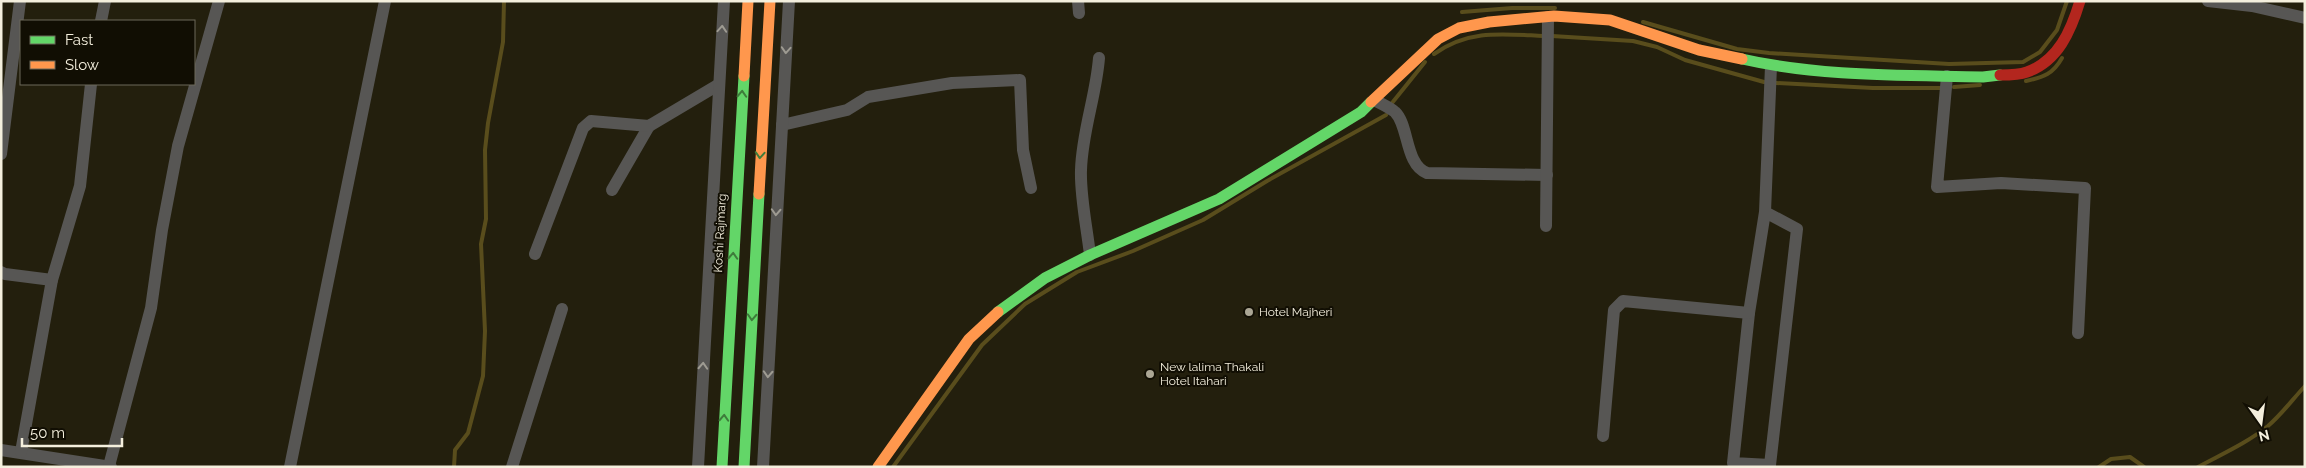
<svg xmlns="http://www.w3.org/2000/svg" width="2306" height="468" viewBox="0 0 2306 468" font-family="Raleway,sans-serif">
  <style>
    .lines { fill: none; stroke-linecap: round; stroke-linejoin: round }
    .stream { stroke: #594d1c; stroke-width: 4 }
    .street { stroke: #575654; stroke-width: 12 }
    .fast { stroke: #63d668; stroke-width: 11 }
    .slow { stroke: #ff974d; stroke-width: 11 }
    .jam { stroke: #b3261e; stroke-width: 11 }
    .oneway { stroke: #9e9b92 }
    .oneway2 { stroke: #3e7c3b }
    .poi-dot { fill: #aba694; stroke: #110e03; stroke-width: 2 }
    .labels { text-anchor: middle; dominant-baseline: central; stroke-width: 4; stroke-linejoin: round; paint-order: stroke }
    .street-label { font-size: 12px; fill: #f4efdd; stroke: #110e03 }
    .poi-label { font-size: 12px; fill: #f4efdd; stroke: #110e03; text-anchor: start }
  </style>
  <rect width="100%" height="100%" fill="#231f0d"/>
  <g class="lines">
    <g class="stream">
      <polyline points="1462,12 1512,8 1555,8"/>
      <polyline points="1643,22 1737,49 1769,53 1949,64 2023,62 2040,52 2057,30 2067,1"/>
      <polyline points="1552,36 1633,41 1657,47 1685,60 1764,82"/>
      <path d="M1434,54C1469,29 1503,34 1543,36"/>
      <path d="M2026,81C2044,77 2053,74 2062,58"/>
      <polyline points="1776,83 1873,88 1940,88"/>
      <polyline points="1954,87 1980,85"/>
      <polyline points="1392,103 1425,62"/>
      <polyline points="454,467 455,450 468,433 483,376 485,331 481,244 486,219 485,150 488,123 503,42 504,1"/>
      <polyline points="893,467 982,345 1025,304 1077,272 1133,251 1203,220 1267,181 1386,115"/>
      <polyline points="2099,467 2111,459 2130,457 2144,467"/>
      <path d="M2198,467C2222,454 2247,443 2268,426C2282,414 2292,400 2305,386"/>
    </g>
    <g class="street">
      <polyline points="1078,1 1079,13"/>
      <polyline points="2208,1 2252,6 2305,18"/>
      <polyline points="101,21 105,1"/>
      <polyline points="1947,76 1937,187 2001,183 2085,188 2078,333"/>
      <path d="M1374,100C1380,103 1389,107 1395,112C1409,125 1405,165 1427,173L1547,175"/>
      <polyline points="782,125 847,110 868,97 952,83 1020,80 1023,150 1031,188"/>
      <polyline points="1,154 20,1"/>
      <polyline points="612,190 649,126"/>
      <polyline points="1765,212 1749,313 1733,463 1770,465 1797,229 1765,212 1771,66"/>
      <polyline points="1546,226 1548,17"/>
      <polyline points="535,254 583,128 591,121 649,126 718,85"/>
      <path d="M1090,255C1087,228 1080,196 1081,170C1082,132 1096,96 1099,58"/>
      <polyline points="1,272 5,274 52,280"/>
      <polyline points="1603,436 1614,310 1623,301 1749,313"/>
      <polyline points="1,450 111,467"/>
      <polyline points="21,452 52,280 80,186 91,84"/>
      <polyline points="109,466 151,308 162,230 178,146 219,1"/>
      <polyline points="290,467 385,1"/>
      <polyline points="512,467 562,309"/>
      <polyline points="698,467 724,1"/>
      <polyline points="763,467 789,1"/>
    </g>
    <g class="fast">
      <path d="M1742,59C1821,77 1902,75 1983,77L2000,75"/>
      <polyline points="998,312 1045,278 1090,255 1219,199 1361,112 1371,102"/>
      <polyline points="722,467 744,76"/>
      <polyline points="744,467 759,194"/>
    </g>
    <g class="slow">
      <polyline points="744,76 748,1"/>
      <polyline points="1371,102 1438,39 1459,28 1489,22 1554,16 1610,20 1699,50 1742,59"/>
      <polyline points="759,194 770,1"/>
      <polyline points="878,467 969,339 998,312"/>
    </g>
    <path class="jam" d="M2000,75C2008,75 2019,75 2027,72C2058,61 2071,31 2080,1"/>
  </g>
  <defs><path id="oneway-chevron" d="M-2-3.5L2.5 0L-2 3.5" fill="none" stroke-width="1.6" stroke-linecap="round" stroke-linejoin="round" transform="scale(1.25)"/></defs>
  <g class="oneway">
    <use href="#oneway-chevron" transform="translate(722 29) rotate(-86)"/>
    <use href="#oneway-chevron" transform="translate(786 50) rotate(94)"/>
    <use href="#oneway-chevron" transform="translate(776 212) rotate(93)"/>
    <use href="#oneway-chevron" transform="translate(703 366) rotate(-87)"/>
    <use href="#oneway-chevron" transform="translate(768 374) rotate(93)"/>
  </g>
  <g class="oneway2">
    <use href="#oneway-chevron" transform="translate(742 94) rotate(-87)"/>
    <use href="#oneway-chevron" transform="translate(760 155) rotate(94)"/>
    <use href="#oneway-chevron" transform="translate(733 256) rotate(-87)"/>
    <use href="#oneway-chevron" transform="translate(752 317) rotate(93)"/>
    <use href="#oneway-chevron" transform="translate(724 418) rotate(-87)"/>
  </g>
  <g class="poi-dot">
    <circle cx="1249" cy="312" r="5"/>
    <circle cx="1150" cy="374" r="5"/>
  </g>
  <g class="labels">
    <g class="street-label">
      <text transform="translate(720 233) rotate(-87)">Koshi Rajmarg</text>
    </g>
    <g class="poi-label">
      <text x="1259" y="312">Hotel Majheri</text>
      <text x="1160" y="367">New lalima Thakali<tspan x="1160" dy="14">Hotel Itahari</tspan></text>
    </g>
  </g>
  <rect width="2306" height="468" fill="none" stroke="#f4efdd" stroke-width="5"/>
  <rect x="20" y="20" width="175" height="65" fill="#110e03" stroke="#6c685a"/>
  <rect x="30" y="36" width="25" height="8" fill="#63d668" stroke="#6c685a"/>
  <text x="65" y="45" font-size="15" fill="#f4efdd">Fast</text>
  <rect x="30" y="61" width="25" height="8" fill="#ff974d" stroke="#6c685a"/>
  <text x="65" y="70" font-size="15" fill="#f4efdd">Slow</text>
  <g transform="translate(2261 423) rotate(166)" stroke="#110e03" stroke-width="4" paint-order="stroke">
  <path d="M0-4L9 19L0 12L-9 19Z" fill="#f4efdd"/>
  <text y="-8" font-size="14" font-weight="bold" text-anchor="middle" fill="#f4efdd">N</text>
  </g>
  <path d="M22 438v8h100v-8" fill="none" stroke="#f4efdd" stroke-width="2.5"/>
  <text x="30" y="438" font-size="15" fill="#f4efdd" stroke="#110e03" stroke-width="4" paint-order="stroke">50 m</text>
</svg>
